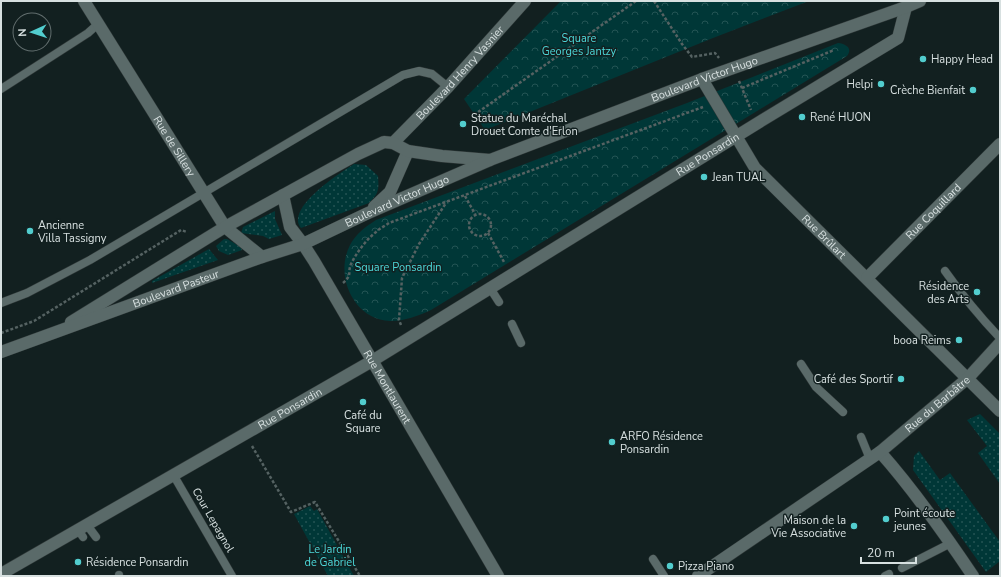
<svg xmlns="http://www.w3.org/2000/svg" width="1001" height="577" viewBox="0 0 1001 577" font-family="'Nunito Sans',sans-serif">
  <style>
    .grass { fill: url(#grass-dots) }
    .park { fill: url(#park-crowns) }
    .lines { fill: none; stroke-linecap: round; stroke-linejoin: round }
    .lane-casing { stroke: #303939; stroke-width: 9 }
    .street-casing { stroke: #303939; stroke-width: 13 }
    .secondary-casing { stroke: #303939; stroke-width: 13 }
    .path { stroke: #556262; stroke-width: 2.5; stroke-dasharray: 3 2; stroke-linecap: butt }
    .lane { stroke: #5a6a69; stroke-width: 8 }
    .street { stroke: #5a6a69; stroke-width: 12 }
    .secondary { stroke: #5a6a69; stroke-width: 12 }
    .poi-dot { fill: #52cdce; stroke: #122020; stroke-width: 1.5 }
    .labels { text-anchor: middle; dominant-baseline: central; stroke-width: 3; stroke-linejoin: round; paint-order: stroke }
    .park-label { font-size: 11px; fill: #4cd8d9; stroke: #122020 }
    .poi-label { font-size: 11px; fill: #d7e0e0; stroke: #122020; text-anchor: start }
    .street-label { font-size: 11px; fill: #d7e0e0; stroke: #122020 }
  </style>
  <defs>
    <pattern id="grass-dots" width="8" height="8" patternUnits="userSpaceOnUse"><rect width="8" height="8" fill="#003737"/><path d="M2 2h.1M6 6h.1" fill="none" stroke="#245454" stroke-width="1.8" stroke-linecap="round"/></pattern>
    <pattern id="park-crowns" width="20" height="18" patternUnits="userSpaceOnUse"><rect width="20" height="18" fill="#003737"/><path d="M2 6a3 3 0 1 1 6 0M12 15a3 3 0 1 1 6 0" fill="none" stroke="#245454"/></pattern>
  </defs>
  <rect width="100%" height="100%" fill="#122020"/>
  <g class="grass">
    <path d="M354,164L366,165L378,176C379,190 379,193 369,203L301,228C285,208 340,173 354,164Z"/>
    <polygon points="275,211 275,219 282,235 269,239 263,236 241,233 243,227"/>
    <polygon points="224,239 227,239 241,247 242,250 228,255 219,251 216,246"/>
    <polygon points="209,249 218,260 152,283 152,281"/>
    <polygon points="980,414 1000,434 1000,484 978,453 987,446 967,420"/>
    <polygon points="919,451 940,480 950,473 1000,542 1000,561 986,572 913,470 914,456"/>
    <polygon points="310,506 314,511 317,509 354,576 328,576 294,514"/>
  </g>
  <g class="park">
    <polygon points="561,1 809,1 713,38 485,130 464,99"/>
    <path d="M838,43C846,44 853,48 847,56L431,310C418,316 405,321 390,321C354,320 334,276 350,245C356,234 365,227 376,220L687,103Z"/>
  </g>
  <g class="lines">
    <defs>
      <g id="lane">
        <polyline points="1,89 88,33 98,24"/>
        <path d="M945,271C962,295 980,317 1000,338"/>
        <polyline points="490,288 499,302"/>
        <polyline points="1,303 27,293 90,260 403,75 419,71 432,74 448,87"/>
        <polyline points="512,324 521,343"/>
        <polyline points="801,364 816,387 843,412"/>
        <polyline points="861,437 870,459"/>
        <polyline points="174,476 232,576"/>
        <polyline points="87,525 96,537"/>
        <polyline points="78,530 83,537"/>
        <polyline points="653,559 664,576"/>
        <polyline points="902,568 951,543"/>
        <polyline points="119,575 119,576"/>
        <polyline points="885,576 889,574"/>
      </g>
      <g id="street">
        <path id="s1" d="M84,1L225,227L262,257"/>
        <path id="s2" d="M702,79L755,168L1000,411"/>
        <path id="s3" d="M283,195L290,227L303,244L314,261L498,576"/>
        <path id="s4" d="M867,278L1000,144"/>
        <path d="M880,452C914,490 944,533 973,576"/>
        <path id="s5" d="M1,574L372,361L761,121L898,38L906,7"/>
        <path id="s6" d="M698,576L880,452L968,378L1000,343"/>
      </g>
      <g id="secondary">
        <path id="s7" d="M393,143L448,87L525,1"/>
        <polyline points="374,207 390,192 408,151"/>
        <polyline points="71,322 225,227 358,154 384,142 393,143 408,151 442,156 490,160"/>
        <path id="s8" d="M1,352L262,257L303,244L368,213L490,160L702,79L906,7L920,1"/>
      </g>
    </defs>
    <use href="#lane" class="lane-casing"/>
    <use href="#street" class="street-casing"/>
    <use href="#secondary" class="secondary-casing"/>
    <g class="path">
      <polyline points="654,1 682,44 692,57 715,53 719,58"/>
      <polyline points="739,81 751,110"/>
      <polyline points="742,88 834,50"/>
      <polyline points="474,115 636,1"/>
      <polyline points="465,196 475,214"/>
      <circle cx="480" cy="225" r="11"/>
      <polyline points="488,233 504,262"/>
      <path d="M343,283C353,274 347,274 351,264C357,252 366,240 376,232C380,228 385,226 389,223L703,107"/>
      <polyline points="401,325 399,320 402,278 419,244 446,203"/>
      <polyline points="1,333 34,321 181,230 187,232"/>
      <polyline points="252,446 291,512 315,502 360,576"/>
    </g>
    <use href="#lane" class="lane"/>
    <use href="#street" class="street"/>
    <use href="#secondary" class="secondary"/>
  </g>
  <g class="poi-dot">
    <circle cx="923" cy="59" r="4"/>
    <circle cx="881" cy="84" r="4"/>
    <circle cx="973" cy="90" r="4"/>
    <circle cx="802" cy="117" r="4"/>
    <circle cx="463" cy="124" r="4"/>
    <circle cx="704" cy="177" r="4"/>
    <circle cx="30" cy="231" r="4"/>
    <circle cx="977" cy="292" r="4"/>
    <circle cx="959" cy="340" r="4"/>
    <circle cx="901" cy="379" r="4"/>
    <circle cx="363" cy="402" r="4"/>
    <circle cx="612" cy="442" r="4"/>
    <circle cx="886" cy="519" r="4"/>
    <circle cx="854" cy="526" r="4"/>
    <circle cx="78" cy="562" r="4"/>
    <circle cx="670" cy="566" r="4"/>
  </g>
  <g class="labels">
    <g class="park-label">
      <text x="579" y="38">Square<tspan x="579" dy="13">Georges Jantzy</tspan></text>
      <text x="398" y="267">Square Ponsardin</text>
      <text x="330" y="549">Le Jardin<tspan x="330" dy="13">de Gabriel</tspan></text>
    </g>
    <g class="poi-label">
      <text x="931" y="59">Happy Head</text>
      <text x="873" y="84" text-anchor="end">Helpi</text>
      <text x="965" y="90" text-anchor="end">Crèche Bienfait</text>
      <text x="810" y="117">René HUON</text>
      <text x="471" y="118">Statue du Maréchal<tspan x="471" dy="13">Drouet Comte d'Erlon</tspan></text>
      <text x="712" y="177">Jean TUAL</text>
      <text x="38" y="225">Ancienne<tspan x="38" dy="13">Villa Tassigny</tspan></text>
      <text x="969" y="286" text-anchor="end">Résidence<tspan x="969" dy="13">des Arts</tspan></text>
      <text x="951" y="340" text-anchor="end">booa Reims</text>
      <text x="893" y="379" text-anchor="end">Café des Sportif</text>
      <text x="363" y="415" text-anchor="middle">Café du<tspan x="363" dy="13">Square</tspan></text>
      <text x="620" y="436">ARFO Résidence<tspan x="620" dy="13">Ponsardin</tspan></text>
      <text x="894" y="513">Point écoute<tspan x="894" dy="13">jeunes</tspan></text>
      <text x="846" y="520" text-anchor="end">Maison de la<tspan x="846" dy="13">Vie Associative</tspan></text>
      <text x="86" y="562">Résidence Ponsardin</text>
      <text x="678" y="566">Pizza Piano</text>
    </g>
    <g class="street-label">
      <text stroke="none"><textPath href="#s7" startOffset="97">Boulevard Henry Vasnier</textPath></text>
      <text stroke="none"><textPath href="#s8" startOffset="755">Boulevard Victor Hugo</textPath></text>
      <text stroke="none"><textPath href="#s1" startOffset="171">Rue de Sillery</textPath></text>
      <text stroke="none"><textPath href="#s5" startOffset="822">Rue Ponsardin</textPath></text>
      <text stroke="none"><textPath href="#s8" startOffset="424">Boulevard Victor Hugo</textPath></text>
      <text stroke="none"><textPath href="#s4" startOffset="94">Rue Coquillard</textPath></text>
      <text stroke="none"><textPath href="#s2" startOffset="201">Rue Brûlart</textPath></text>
      <text stroke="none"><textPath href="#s8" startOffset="186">Boulevard Pasteur</textPath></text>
      <text stroke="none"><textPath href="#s3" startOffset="220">Rue Montlaurent</textPath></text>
      <text stroke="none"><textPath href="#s6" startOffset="295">Rue du Barbâtre</textPath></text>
      <text stroke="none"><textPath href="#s5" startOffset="333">Rue Ponsardin</textPath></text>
      <text transform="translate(213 520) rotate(60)">Cour Lepagnol</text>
    </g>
  </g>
  <rect width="1001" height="577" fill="none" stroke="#d7e0e0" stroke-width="4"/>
  <g transform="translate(32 32) rotate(267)"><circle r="19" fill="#122020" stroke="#616d6d"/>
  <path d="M0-3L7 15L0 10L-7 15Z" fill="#52cdce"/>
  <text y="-6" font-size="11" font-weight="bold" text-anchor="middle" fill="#d7e0e0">N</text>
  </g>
  <path d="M861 557v6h55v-6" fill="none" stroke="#d7e0e0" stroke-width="2"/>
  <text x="867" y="557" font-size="12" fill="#d7e0e0" stroke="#122020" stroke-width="3" paint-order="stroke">20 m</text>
</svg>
